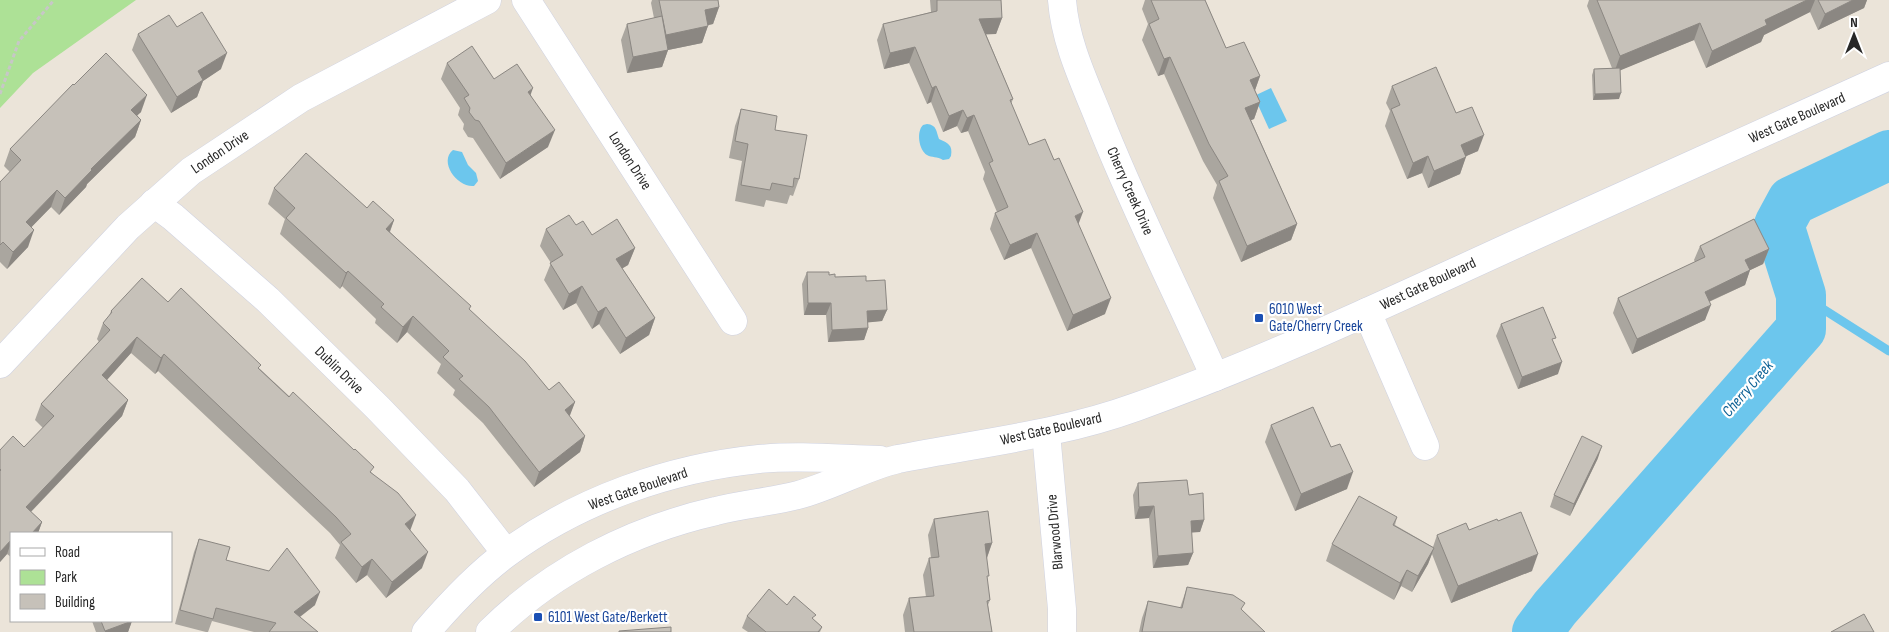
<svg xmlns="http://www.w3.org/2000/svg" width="1889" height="632" viewBox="0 0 1889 632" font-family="'Sofia Sans Condensed',sans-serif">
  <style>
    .green { fill: #ade196 }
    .water { fill: #6cc6ed }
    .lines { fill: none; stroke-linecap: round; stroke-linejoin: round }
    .stream { stroke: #6cc6ed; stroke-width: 9 }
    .river { stroke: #6cc6ed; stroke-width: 50 }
    .minor-casing { stroke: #cfd2e1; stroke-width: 29 }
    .secondary-casing { stroke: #cfd2e1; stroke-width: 29 }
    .path { stroke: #c7c7c7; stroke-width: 3; stroke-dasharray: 4 2.5; stroke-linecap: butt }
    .minor { stroke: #fff; stroke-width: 28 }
    .secondary { stroke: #fff; stroke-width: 28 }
    .wall { fill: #aaa69f }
    .shaded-wall { fill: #8b8782 }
    .building { fill: #c6c1b9; stroke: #8b8782 }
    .transit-dot { fill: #1a4fb4; stroke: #fff; stroke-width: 2 }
    .labels { text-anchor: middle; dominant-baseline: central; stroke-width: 4.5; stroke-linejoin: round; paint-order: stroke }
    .street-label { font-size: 15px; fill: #282828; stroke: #fff }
    .transit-label { font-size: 15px; fill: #164399; stroke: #fff; text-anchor: start }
    .water-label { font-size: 16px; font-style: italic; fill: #0e6296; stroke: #fff }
  </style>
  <rect width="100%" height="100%" fill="#ebe4d9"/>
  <polygon class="green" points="0,0 136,0 33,73 0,108"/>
  <g class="water">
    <polygon points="1271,88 1287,121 1269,129 1254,96"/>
    <path d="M927,124C937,125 936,131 939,139C948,143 953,145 951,156L949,159L943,160C937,156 932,158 927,155C919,150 916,132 923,125Z"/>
    <path d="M453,150L462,152L468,165L476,173L478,181L474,186C458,188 438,162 453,150Z"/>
  </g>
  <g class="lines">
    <polyline class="stream" points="1801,295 1889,351"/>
    <polyline class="river" points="1537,632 1555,608 1801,329 1801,295 1779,225 1792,201 1889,155"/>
    <defs>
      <g id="minor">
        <polyline points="526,0 733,321"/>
        <path d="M1062,0C1065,41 1083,79 1098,116C1133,205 1176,290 1215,377"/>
        <polyline points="154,203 173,217 268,300 378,408 457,490 506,553"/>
        <polyline points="1367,312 1425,446"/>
        <polyline points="0,364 128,227 191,171 301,98 487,0"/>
        <polyline points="1046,433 1062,609 1062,632"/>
      </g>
      <g id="secondary">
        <path d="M426,632C450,604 477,575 507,553C579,500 670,468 759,459C799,455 840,459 880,460"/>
        <path d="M490,632C551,571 632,530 716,511C743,504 771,502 798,495C832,486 864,467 898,459C978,443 1059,435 1136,407C1265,361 1389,302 1514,245C1639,188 1764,133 1889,76"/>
      </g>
    </defs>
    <use href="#minor" class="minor-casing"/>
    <use href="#secondary" class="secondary-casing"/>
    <polyline class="path" points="0,94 19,41 54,0"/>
    <use href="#minor" class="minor"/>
    <use href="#secondary" class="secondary"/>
  </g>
  <g class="wall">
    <polygon points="652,0 718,0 719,7 713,24 708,25 702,43 668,50 662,67 627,73 621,40 627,24 654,18 651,3"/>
    <polygon points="930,0 1001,0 1002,18 996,34 986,34 1013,99 1011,104 1029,145 1078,224 1105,314 1067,331 1031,248 1004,260 990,229 995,213 997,212 983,179 985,172 968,131 961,133 957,126 943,132 931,102 927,104 909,63 884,69 877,40 883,24 931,12"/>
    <polygon points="1145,0 1205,0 1226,48 1260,76 1255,90 1260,102 1254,119 1251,120 1297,224 1291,240 1241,262 1213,198 1217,185 1203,161 1164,74 1158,76 1142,40 1148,24 1142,9"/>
    <polygon points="1589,0 1867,0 1864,8 1818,30 1810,12 1764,35 1761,42 1706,68 1694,40 1620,70 1619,99 1593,100 1592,75 1594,69 1612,68 1587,6"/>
    <polygon points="177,27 221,69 203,81 197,97 171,113 132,50 138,34"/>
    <polygon points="447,63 494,79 531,95 548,147 500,179 473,138 468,137 463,129 464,124 458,115 460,108 441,79"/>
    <polygon points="74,85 141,112 137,115 141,120 135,137 87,184 86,187 59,215 51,207 31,227 28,247 7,269 0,262 0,182 10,172 4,166 10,149"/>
    <polygon points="1392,86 1478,151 1466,156 1460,174 1428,188 1422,173 1407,179 1385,126 1390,111 1386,103"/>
    <polygon points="741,109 775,130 799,179 793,196 790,195 787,204 766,200 764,207 735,201 742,161 729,158 735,126"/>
    <polygon points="274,188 367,208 394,220 390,232 470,310 549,390 575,402 569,416 585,436 580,452 534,487 483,423 453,395 455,390 437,373 441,364 407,332 397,343 375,323 376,319 342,286 340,289 280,234 285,219 268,204"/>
    <polygon points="576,225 592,235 635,248 628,265 622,268 655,318 649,335 620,354 599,324 592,329 576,303 563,310 544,280 551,263 540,246 546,229"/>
    <polygon points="1700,246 1769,249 1763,264 1750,270 1745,285 1709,302 1705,320 1632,354 1613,313 1618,298 1695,262 1694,260"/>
    <polygon points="807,272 829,275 835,277 866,281 887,310 882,321 868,322 868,328 864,340 828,342 826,315 804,315 802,284"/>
    <polygon points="168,302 260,369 372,473 410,531 422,568 386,598 367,575 356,583 335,558 340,545 330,533 158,371 155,374 131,353 107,380 128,400 122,416 31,512 42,522 38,533 11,533 11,557 7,554 0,562 0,450 24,447 43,428 35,420 41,404 99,342 97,339 103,323 109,316 111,311"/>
    <polygon points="1501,324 1554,343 1558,374 1518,389 1496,336"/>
    <polygon points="1271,425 1331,447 1347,489 1295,511 1265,442"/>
    <polygon points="1598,458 1570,516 1550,507 1554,495"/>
    <polygon points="1138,483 1189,495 1204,520 1200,532 1191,532 1193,553 1188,565 1153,568 1149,518 1135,519 1133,495"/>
    <polygon points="1397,517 1395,525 1433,547 1437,535 1469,530 1498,521 1532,571 1451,603 1432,554 1428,564 1412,592 1401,586 1394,600 1326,561 1332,544"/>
    <polygon points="934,519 992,543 987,558 987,582 990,600 988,605 992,632 905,632 903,615 909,598 926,597 923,575 929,558 931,558 928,535"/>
    <polygon points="199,539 226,560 315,605 300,617 318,632 254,632 212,621 208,632 206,632 175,624 194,552"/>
    <polygon points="1187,587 1242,610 1265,632 1139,632 1142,618 1148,601 1180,608"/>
    <polygon points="787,605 814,620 822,627 820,632 748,632 742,628 747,616"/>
    <polygon points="92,621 132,621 128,632 96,632"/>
  </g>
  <g class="shaded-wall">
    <polygon points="1807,0 1815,0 1810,12 1764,35 1761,42 1706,68 1712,51 1765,20"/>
    <polygon points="1853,0 1867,0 1864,8 1818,30 1825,14"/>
    <polygon points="719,7 713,24 699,27 705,10"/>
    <polygon points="1002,18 996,34 973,35 979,19"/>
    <polygon points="1700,23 1694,40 1614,73 1620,56"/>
    <polygon points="708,26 702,43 668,50 662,67 627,73 633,57 660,51 666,35"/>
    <polygon points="915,47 909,63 884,69 890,53"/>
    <polygon points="227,53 221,69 203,81 197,97 171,113 177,97 198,71"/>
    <polygon points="1170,57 1164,74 1158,76 1164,59"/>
    <polygon points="1260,76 1254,93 1250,80"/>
    <polygon points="936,86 931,102 927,104 932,88"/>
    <polygon points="533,88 527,105 528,92"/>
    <polygon points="1621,93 1619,99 1593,100 1595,94"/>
    <polygon points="147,95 141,112 125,127 131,110"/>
    <polygon points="1260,102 1254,119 1239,125 1245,108"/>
    <polygon points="963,110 957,126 943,132 949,116"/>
    <polygon points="974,115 968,131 961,133 967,118"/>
    <polygon points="141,120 135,137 87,184 86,187 59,215 65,198 91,169"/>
    <polygon points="555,130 548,147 500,179 506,163"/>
    <polygon points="1484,135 1478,151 1455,161 1461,145"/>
    <polygon points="1428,156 1422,173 1407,179 1413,163"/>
    <polygon points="1466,157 1460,174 1428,188 1434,171"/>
    <polygon points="57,190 51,207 20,239 26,222"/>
    <polygon points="1083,212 1077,228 1075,216"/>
    <polygon points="394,220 388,236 386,229"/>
    <polygon points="1297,224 1291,240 1241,262 1247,246"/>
    <polygon points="34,230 28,247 7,269 13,252"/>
    <polygon points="1037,233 1031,248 1004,260 1010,245"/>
    <polygon points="635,248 628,265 610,276 616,259"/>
    <polygon points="1769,249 1763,264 1740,275 1745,260"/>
    <polygon points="1750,270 1745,285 1699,306 1705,292"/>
    <polygon points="348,271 342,286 340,289 346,273"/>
    <polygon points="582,286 576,303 563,310 569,294"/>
    <polygon points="1111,298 1105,314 1067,331 1073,315"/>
    <polygon points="808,303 831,303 826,315 804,315"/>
    <polygon points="1711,305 1705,320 1632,354 1637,339"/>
    <polygon points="606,307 599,324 592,329 598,312"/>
    <polygon points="887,310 882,321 863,323 867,311"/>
    <polygon points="413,316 407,332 397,343 403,327"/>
    <polygon points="655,318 649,335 620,354 626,338"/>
    <polygon points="868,328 864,340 828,342 832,330"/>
    <polygon points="137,337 131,353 96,392 102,375"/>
    <polygon points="164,354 158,371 155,374 161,358"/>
    <polygon points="1562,362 1558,374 1518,389 1522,377"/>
    <polygon points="128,400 122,416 20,523 26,507"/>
    <polygon points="575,402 569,418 565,410"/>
    <polygon points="585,436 580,452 534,487 539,472"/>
    <polygon points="1602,446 1598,458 1570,516 1574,504"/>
    <polygon points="1353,472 1347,489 1295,511 1301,494"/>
    <polygon points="1154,506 1149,518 1135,519 1139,507"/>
    <polygon points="416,515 410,531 405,524"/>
    <polygon points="1204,520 1200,532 1186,533 1191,521"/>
    <polygon points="42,522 38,533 32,533"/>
    <polygon points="11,540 11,543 7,554 0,562 0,552"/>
    <polygon points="992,543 986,560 985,544"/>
    <polygon points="1434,548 1428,564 1412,592 1418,576"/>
    <polygon points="428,552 422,568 386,598 392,582"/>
    <polygon points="1193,553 1188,565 1153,568 1158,556"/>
    <polygon points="1538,554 1532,571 1451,603 1458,586"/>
    <polygon points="372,559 367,575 356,583 362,567"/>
    <polygon points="1407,570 1401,586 1394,600 1400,583"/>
    <polygon points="320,592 315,605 289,625 294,612"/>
    <polygon points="132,621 128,632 105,632 105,631"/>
  </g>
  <g class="building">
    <polygon points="659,0 718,0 719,7 705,10 708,26 666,35"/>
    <polygon points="937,0 1001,0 1002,18 979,19 1013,99 1010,100 1029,145 1045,139 1054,160 1059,158 1083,212 1075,216 1111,298 1073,315 1037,233 1010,245 995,213 1008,207 989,163 993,161 974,115 967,118 963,110 949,116 936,86 932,88 915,47 890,53 883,24 937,11"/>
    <polygon points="1151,0 1205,0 1226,48 1244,42 1260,76 1250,80 1260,102 1245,108 1297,224 1247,246 1219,181 1228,176 1209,144 1170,57 1164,59 1149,24 1159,19"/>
    <polygon points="1597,0 1807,0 1765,20 1767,25 1712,51 1700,23 1620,56"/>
    <polygon points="1818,0 1853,0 1825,14"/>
    <polygon points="202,12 227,53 198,71 203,80 177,97 138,34 169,15 177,27"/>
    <polygon points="662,16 668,50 633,57 627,24"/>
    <polygon points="472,46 494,79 517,64 533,88 528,92 555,130 506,163 479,121 475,120 469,112 470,108 464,98 469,95 447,63"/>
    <polygon points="106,53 147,95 131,110 141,120 91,169 92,170 65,198 57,190 26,222 34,230 13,252 3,242 0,245 0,182 21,160 10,149 73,84 74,85"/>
    <polygon points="1436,67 1456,113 1472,107 1484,135 1461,145 1466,157 1434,171 1428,156 1413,163 1391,109 1400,105 1392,86"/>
    <polygon points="1620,68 1621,93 1595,94 1594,69"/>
    <polygon points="741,109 777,116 775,130 807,135 799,179 794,178 793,187 772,183 770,190 741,185 748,144 735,141"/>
    <polygon points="306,153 367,208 373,201 394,220 386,229 471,306 469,309 525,361 549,390 559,382 575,402 565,410 585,436 539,472 489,407 459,379 463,376 443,357 449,351 413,316 403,327 381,307 384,304 348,271 346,273 286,218 295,208 274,188"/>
    <polygon points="569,215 576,225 583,221 592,235 617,219 635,248 616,259 655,318 626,338 606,307 598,312 582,286 569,294 550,263 563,255 546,229"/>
    <polygon points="1754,219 1769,249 1745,260 1750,270 1705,292 1711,305 1637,339 1618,298 1705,257 1700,246"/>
    <polygon points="807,272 829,272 829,275 835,274 835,277 866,276 866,281 885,280 887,310 867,311 868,328 832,330 831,303 808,303"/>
    <polygon points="142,278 168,302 181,288 261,365 258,368 289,397 293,392 354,450 355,449 374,467 370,472 398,493 416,515 405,524 428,552 392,582 372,559 362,567 341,542 351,534 336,517 164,354 161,358 137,337 102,375 128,400 26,507 42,522 32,533 11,533 11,540 0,552 0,471 1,470 0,469 0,450 13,436 24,447 54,416 41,404 110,330 103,323 112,312 111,311"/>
    <polygon points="1543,307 1556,338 1552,339 1562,362 1522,377 1501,324"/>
    <polygon points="1313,407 1331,447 1340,444 1353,472 1301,494 1271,425"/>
    <polygon points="1582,436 1602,446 1574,504 1554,495"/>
    <polygon points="1187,480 1189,495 1203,493 1204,520 1191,521 1193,553 1158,556 1154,506 1139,507 1138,483"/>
    <polygon points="1359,496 1397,517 1393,525 1434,548 1418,576 1407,570 1400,583 1332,544"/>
    <polygon points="988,511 992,543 985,544 989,576 987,576 990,600 987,601 992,632 914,632 909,598 934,596 929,558 939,557 934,519"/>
    <polygon points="1521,512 1538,554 1458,586 1437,535 1466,523 1469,530 1497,519 1498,521"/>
    <polygon points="199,539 230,547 226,560 269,571 287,548 320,592 294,612 318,632 269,632 276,623 216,608 213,619 180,610"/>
    <polygon points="1187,587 1233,595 1245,603 1241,609 1265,632 1142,632 1148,601 1182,608"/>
    <polygon points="769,589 787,605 794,596 816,615 812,618 822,627 818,632 766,632 747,616"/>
    <polygon points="1864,614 1874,632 1831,632"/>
    <polygon points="101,621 132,621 105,631"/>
    <polygon points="671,627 671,632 619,632 619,631"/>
  </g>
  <g class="transit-dot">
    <rect x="1254" y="313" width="10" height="10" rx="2.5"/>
    <rect x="533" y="612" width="10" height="10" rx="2.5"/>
  </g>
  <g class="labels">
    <g class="street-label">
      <text transform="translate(1797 118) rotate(-24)">West Gate Boulevard</text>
      <text transform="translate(220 152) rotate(-34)">London Drive</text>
      <text transform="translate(630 161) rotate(57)">London Drive</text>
      <text transform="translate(1130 191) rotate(66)">Cherry Creek Drive</text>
      <text transform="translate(1428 284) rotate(-25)">West Gate Boulevard</text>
      <text transform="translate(339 370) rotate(44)">Dublin Drive</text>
      <text transform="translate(1051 429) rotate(-13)">West Gate Boulevard</text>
      <text transform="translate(638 489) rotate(-19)">West Gate Boulevard</text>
      <text transform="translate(1055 532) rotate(-95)">Blarwood Drive</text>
    </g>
    <g class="transit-label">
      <text x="1269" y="309">6010 West<tspan x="1269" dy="17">Gate/Cherry Creek</tspan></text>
      <text x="548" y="617">6101 West Gate/Berkett</text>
    </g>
    <g class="water-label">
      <text transform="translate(1748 389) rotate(-49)">Cherry Creek</text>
    </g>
  </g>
  <rect x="10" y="532" width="162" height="90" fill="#ffffff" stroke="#a9a9a9"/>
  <rect x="20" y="548" width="25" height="8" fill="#ffffff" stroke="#a9a9a9"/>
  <text x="55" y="557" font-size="15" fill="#282828">Road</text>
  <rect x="20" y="570" width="25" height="15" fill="#ade196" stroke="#a9a9a9"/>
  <text x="55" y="582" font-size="15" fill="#282828">Park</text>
  <rect x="20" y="594" width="25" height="15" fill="#c6c1b9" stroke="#a9a9a9"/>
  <text x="55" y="607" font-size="15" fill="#282828">Building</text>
  <g transform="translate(1854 35)" stroke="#ffffff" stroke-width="4" paint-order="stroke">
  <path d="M0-4L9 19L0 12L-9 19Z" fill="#282828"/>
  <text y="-8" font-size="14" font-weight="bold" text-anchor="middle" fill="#282828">N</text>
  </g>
</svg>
